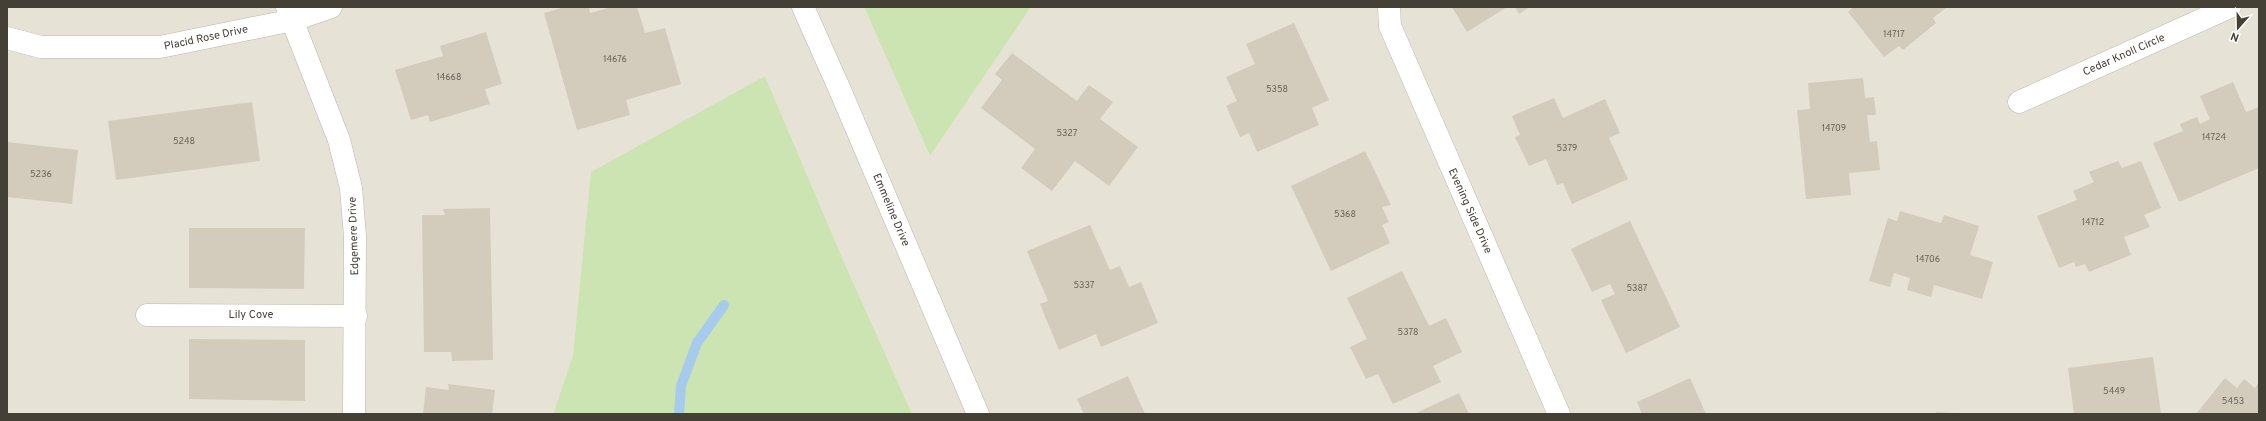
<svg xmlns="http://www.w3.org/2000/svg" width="2266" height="421" viewBox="0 0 2266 421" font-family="Overpass,sans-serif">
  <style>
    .residential { fill: #e6e2d5 }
    .green { fill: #cbe4b2 }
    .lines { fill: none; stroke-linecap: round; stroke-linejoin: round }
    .stream { stroke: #a6cbec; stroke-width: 10 }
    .building { fill: #d3ccbd }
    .minor-casing { stroke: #bdb7aa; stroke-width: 23 }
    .minor { stroke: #fff; stroke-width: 22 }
    .labels { text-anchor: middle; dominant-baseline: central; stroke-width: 3.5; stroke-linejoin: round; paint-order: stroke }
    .number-label { font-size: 9px; fill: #686358 }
    .street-label { font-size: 11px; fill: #454036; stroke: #fff }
  </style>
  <rect width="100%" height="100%" fill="#f2efe7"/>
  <polygon class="residential" points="7,7 864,7 930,156 1031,7 2259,7 2259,414 912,414 844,262 765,76 592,172 573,355 553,414 7,414"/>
  <g class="green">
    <polygon points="864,7 1031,7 930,156"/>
    <polygon points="765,76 844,262 912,414 553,414 573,355 591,172"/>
  </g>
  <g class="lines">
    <polyline class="stream" points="679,414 681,386 697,343 724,305"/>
  </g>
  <g class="building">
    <polygon points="565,7 589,7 590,13 612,7 637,7 645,33 665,28 681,84 626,100 630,115 577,130 544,13"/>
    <polygon points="1452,7 1507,7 1467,32"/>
    <polygon points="1515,7 1530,7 1519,14"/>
    <polygon points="1853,7 1947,7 1933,18 1936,23 1903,50 1899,46 1884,57 1848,12"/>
    <polygon points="1294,23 1329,100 1312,108 1319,125 1257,152 1249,133 1240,137 1226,106 1237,101 1226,77 1255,64 1246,44"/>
    <polygon points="486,32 502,84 485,89 490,104 430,122 428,115 411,120 395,70 443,56 440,46"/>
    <polygon points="1012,53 1077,101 1089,85 1113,102 1100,119 1138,147 1109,186 1075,161 1052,191 1021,168 1035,149 981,108 1002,80 995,74"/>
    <polygon points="1863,78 1865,98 1874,97 1876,115 1867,115 1870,142 1877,141 1880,170 1849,173 1851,195 1806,199 1797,110 1810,109 1808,83"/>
    <polygon points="2233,82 2246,112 2259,107 2259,168 2179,202 2153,143 2183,131 2180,124 2197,117 2200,124 2210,119 2200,96"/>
    <polygon points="1554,98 1563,118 1605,99 1620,133 1609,138 1628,179 1572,204 1563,183 1557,185 1546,159 1529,166 1515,137 1520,135 1512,116"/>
    <polygon points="252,102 260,161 116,180 108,121"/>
    <polygon points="7,142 78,150 72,204 7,197"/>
    <polygon points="1365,151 1391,205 1382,207 1389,222 1382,225 1390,243 1331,271 1291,186"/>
    <polygon points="2118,161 2122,168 2141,161 2161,208 2144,215 2150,227 2124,237 2131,255 2089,272 2085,264 2076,267 2074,262 2059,268 2037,216 2077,200 2073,191 2094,182 2089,172"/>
    <polygon points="490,208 493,360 452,361 451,352 424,352 422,215 445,215 443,209"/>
    <polygon points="1900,211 1941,223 1944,215 1979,226 1970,255 1993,262 1982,299 1934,285 1931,297 1907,290 1910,278 1894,273 1890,287 1869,281 1888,218 1897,221"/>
    <polygon points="1630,221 1680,327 1626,353 1601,300 1615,294 1610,284 1592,292 1571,249"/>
    <polygon points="1090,225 1110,270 1120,266 1129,287 1141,282 1158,323 1101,347 1096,334 1059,350 1040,304 1048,301 1027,251"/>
    <polygon points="189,228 305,228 304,289 189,288"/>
    <polygon points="1402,271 1429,326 1446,318 1462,352 1433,366 1441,382 1393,404 1378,374 1366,379 1350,347 1367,339 1347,298"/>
    <polygon points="189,339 305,340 305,401 189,399"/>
    <polygon points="2153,357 2161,414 2074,414 2068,368"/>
    <polygon points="1128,376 1145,414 1084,414 1077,399"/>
    <polygon points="1690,378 1706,414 1642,414 1637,402"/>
    <polygon points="2225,378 2237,388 2244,379 2255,388 2259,382 2259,414 2196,414"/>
    <polygon points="448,384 495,390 492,414 423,414 426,387 449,390"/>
    <polygon points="1459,393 1469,414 1414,414"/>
    <polygon points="1936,412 1954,413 1954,414 1936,414"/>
  </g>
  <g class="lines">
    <defs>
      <g id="minor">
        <polyline points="287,7 339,140 351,188 355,236 354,414"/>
        <polyline points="803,7 840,90 978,414"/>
        <polyline points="1389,7 1390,26 1559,414"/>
        <polyline points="7,38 41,47 160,47 293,20 331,7"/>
        <polyline points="2019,102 2230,7"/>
        <polyline points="147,315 356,316"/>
      </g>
    </defs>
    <use href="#minor" class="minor-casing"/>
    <use href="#minor" class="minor"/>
  </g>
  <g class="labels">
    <g class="number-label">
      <text x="1894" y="34">14717</text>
      <text x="615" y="59">14676</text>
      <text x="449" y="77">14668</text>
      <text x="1277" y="89">5358</text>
      <text x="1834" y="128">14709</text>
      <text x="1067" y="133">5327</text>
      <text x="2214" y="137">14724</text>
      <text x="184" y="141">5248</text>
      <text x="1567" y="148">5379</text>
      <text x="41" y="174">5236</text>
      <text x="1345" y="214">5368</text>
      <text x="2093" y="222">14712</text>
      <text x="1928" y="259">14706</text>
      <text x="1084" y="285">5337</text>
      <text x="1637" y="288">5387</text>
      <text x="1408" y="332">5378</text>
      <text x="2114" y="391">5449</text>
      <text x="2233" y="401">5453</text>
    </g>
    <g class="street-label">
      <text transform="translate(206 38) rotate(-12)">Placid Rose Drive</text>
      <text transform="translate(2124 55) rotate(-24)">Cedar Knoll Circle</text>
      <text transform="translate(891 210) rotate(67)">Emmeline Drive</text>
      <text transform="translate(1470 211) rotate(66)">Evening Side Drive</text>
      <text transform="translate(354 236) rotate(-92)">Edgemere Drive</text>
      <text x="251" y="315">Lily Cove</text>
    </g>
  </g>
  <rect width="2266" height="421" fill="none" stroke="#454036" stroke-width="16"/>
  <g transform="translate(2238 28) rotate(200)" stroke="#ffffff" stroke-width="3" paint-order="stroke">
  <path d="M0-3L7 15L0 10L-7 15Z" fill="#454036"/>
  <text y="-6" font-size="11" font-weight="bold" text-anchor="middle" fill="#454036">N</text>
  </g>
</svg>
